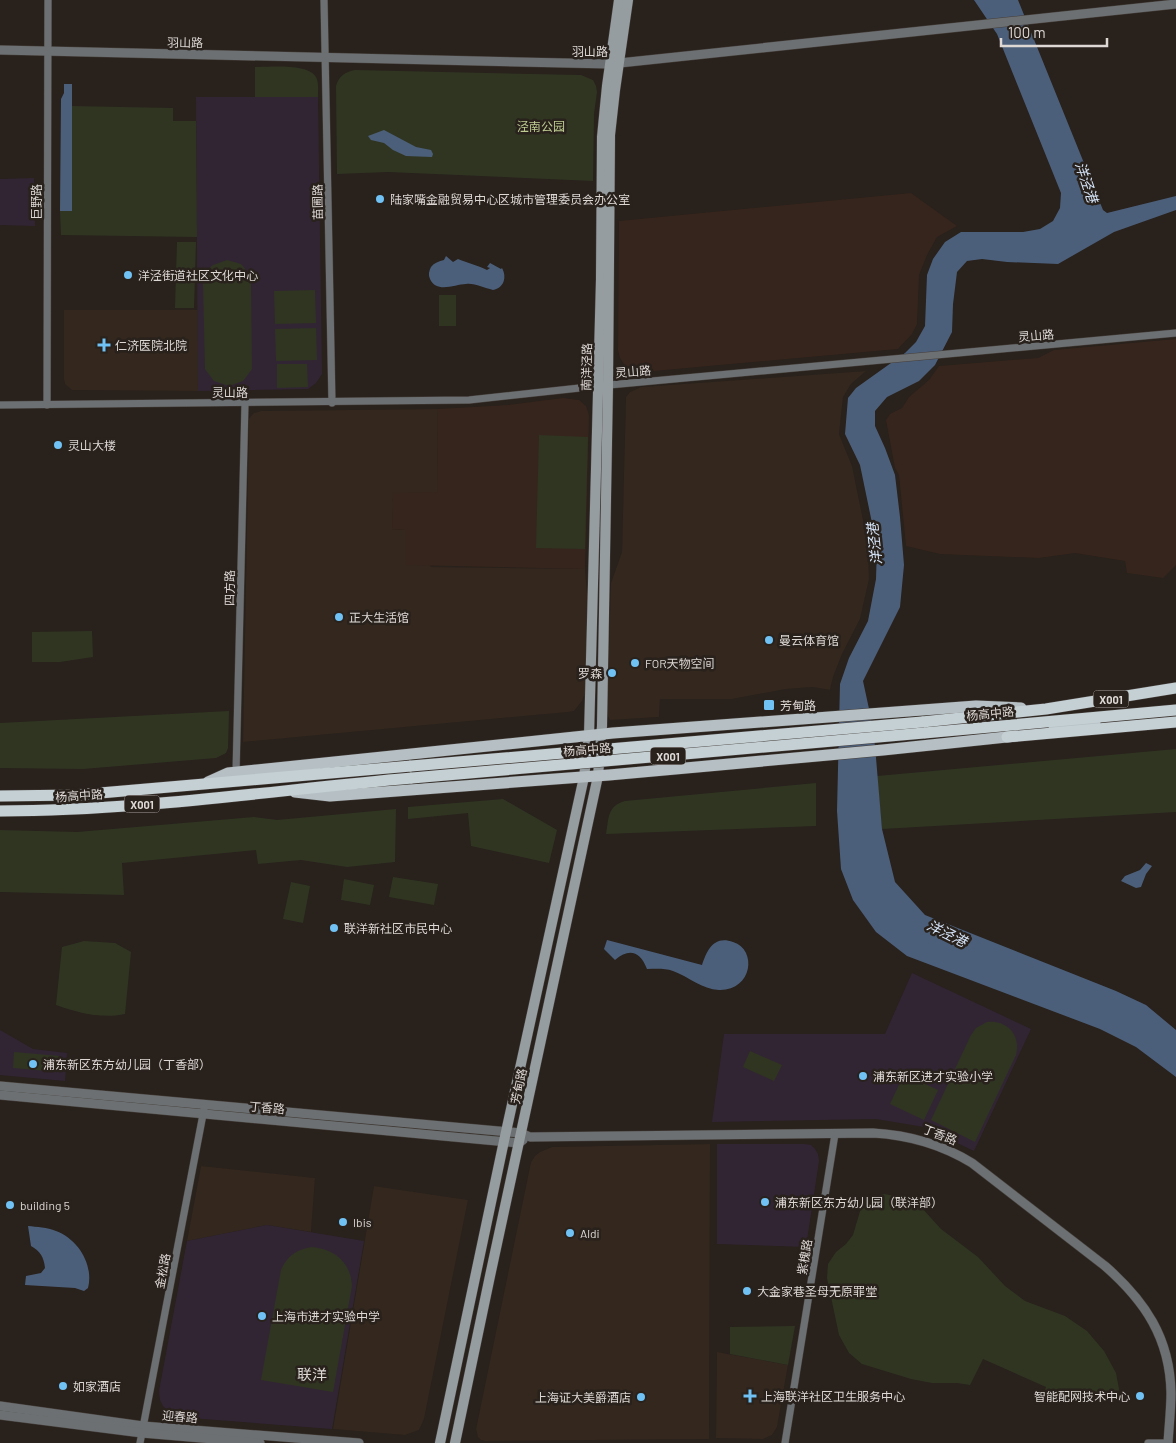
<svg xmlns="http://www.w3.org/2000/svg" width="1176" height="1443" font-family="Barlow,'Noto Sans SC',sans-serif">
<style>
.built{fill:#33271e}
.industrial{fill:#36251c}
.education{fill:#312533}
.green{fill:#303522}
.water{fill:#4c5f7a}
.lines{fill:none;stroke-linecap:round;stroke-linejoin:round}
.minor-casing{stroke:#453e3a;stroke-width:8}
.tertiary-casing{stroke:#453e3a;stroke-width:10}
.secondary-casing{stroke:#453e3a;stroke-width:11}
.primary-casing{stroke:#453e3a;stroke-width:12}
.trunk-casing{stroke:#453e3a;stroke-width:12}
.minor{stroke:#6c7072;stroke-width:7}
.tertiary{stroke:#6c7072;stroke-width:9}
.secondary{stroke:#969da0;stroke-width:10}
.primary{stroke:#b6c0c4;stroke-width:11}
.trunk{stroke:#c5d0d4;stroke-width:11}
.trunk-bridge-casing{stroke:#453e3a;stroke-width:12;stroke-linecap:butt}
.trunk-bridge{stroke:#c5d0d4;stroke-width:11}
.poi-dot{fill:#70c1f4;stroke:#28211c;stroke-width:2}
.labels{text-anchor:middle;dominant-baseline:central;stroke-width:5;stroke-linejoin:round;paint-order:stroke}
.shield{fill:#28211c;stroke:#a7a19e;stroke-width:1}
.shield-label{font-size:11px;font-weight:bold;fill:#ded8d5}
.street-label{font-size:12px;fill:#ded8d5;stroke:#28211c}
.park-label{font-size:12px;fill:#becc91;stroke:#28211c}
.poi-label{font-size:12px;fill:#ded8d5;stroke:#28211c;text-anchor:start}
.water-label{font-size:14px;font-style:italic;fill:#d5e4f8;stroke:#28211c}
.quarter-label{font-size:15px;fill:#ded8d5;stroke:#28211c}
</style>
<rect width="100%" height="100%" fill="#28211c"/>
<g class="built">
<path d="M 64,310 L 198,310 L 198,391 L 72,390 L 65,384 L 64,379 Z"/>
<path d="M 866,371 L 851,384 L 843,397 L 839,434 L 852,466 L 868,544 L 869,579 L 860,619 L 842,654 L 833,677 L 830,690 L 813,687 L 786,689 L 732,699 L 660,699 L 659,717 L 610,720 L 607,714 L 611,583 L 622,552 L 626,397 L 630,392 L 641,387 Z"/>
<path d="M 438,409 L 437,493 L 394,493 L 392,529 L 405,530 L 431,567 L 585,569 L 587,594 L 585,693 L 582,701 L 574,711 L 568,712 L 243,742 L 249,419 L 251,416 L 254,413 L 261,411 Z"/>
<path d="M 710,1144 L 709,1439 L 485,1441 L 481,1440 L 478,1437 L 476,1429 L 531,1162 L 535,1156 L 540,1152 L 552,1147 Z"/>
<path d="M 201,1166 L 315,1178 L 311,1232 L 267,1225 L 187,1241 Z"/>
<path d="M 374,1186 L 468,1200 L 424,1419 L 419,1430 L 405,1435 L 333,1429 Z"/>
<path d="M 717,1352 L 788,1365 L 777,1427 L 772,1435 L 763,1439 L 716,1438 Z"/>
</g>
<g class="industrial">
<path d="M 911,193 L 957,226 L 937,237 L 927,255 L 919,275 L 917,324 L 912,334 L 898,349 L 643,372 L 633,371 L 625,366 L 620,358 L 618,350 L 619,221 Z"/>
<path d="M 1176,339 L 1176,565 L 1163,578 L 1127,573 L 1125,561 L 1075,553 L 1039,558 L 940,554 L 906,546 L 899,475 L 895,468 L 886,420 L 890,414 L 902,408 L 909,397 L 929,380 L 939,366 L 1038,358 L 1054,350 Z"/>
<path d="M 563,398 L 579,400 L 586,406 L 589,415 L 585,569 L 405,565 L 405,530 L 392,529 L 393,493 L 437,492 L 438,409 L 508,405 Z"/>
</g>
<g class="education">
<path d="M 196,97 L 318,97 L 322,374 L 316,383 L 308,389 L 198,391 Z"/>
<path d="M 34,178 L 35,226 L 0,225 L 0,179 Z"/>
<path d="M 912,973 L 1031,1029 L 974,1151 L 924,1127 L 876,1119 L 712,1122 L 724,1034 L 885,1034 Z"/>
<path d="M 0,1030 L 33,1049 L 67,1053 L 65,1081 L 0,1075 Z"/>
<path d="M 717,1144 L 805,1144 L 811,1145 L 815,1149 L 818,1154 L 819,1161 L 806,1247 L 717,1244 Z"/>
<path d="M 267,1225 L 364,1241 L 332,1429 L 177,1417 L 169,1412 L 163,1406 L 160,1400 L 159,1391 L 187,1241 Z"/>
</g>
<g class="green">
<path d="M 255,67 C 270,67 308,63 316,77 C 319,83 318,91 318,97 L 255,97 Z"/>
<path d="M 355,70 L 581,75 L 593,80 L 596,86 L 597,92 L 594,114 L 593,181 L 388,172 L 337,174 L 336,86 C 339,76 345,72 355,70 Z"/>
<path d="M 72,106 L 173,108 L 173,121 L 196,121 L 197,237 L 61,235 L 60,211 L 72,211 Z"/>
<path d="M 177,242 L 196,242 L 194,308 L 175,308 Z"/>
<path d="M 227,260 L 241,264 L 246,270 L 251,284 L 252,369 L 243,381 L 229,386 L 214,381 L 205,369 L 203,284 L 207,270 L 213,265 Z"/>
<path d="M 315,290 L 316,323 L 275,324 L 274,291 Z"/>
<rect x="439" y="295" width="17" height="31"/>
<path d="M 316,328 L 317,360 L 276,361 L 275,329 Z"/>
<path d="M 277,364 L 307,364 L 308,387 L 277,388 Z"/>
<path d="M 539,435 L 588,437 L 585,549 L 536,548 Z"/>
<path d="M 92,631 L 93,657 L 60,662 L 32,662 L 32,632 Z"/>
<path d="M 229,711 L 228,748 L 226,753 L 216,758 L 83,769 L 0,768 L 0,723 Z"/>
<path d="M 1176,749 L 1176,812 L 882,829 L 877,776 Z"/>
<path d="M 816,783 L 816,826 L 606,834 C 609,818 607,806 625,801 Z"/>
<path d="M 503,799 L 557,830 L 549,863 L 471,846 L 468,813 L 408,819 L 408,807 Z"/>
<path d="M 396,809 L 395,862 L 347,867 L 301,860 L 258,864 L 256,850 L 122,863 L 124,895 L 0,892 L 0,830 L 77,832 L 254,817 L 277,820 Z"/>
<path d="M 393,877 L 438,884 L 434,905 L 389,897 Z"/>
<path d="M 344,879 L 374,885 L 370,905 L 341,900 Z"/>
<path d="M 291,882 L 310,886 L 303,923 L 283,919 Z"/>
<path d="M 84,941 L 115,943 L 131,952 L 125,1014 C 101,1019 79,1013 56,1005 L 62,947 Z"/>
<path d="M 987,1022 C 1007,1020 1021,1035 1016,1055 L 975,1142 L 931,1120 L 971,1035 L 976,1028 Z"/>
<path d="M 750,1051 L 782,1065 L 774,1081 L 743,1067 Z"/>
<path d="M 14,1052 L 60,1056 L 59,1072 L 13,1068 Z"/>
<path d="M 904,1074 L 938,1090 L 924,1120 L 890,1104 Z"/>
<path d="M 884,1194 L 906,1198 L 921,1207 L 941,1229 L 978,1257 L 1005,1286 L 1025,1301 L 1065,1316 L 1087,1331 L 1104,1351 L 1116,1373 L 1119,1389 L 1117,1398 L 1081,1399 L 1043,1396 L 1046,1387 L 983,1359 L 970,1385 L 957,1383 L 932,1383 L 911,1379 L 862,1364 L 849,1353 L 839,1335 L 827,1278 L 828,1264 L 836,1252 L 846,1244 L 853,1235 L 861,1208 L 871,1197 Z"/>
<path d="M 312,1247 C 335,1249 351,1263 352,1286 L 333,1392 L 261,1380 L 281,1270 C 287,1256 297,1249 312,1247 Z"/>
<path d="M 795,1326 L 788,1365 L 730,1354 L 730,1327 Z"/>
</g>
<g class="water">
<path d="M 974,0 L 1018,0 L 1103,210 L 1107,213 L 1176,196 L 1176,210 L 1114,232 L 1058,264 L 1007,262 L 982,259 L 967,261 L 957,272 L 953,304 L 952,332 L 935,365 L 919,381 L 887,397 L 875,411 L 875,426 L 885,448 L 895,475 L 900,517 L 904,565 L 900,607 L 863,681 L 871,718 L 875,746 L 882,829 L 895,882 L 925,915 L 1116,991 L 1146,1005 L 1176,1030 L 1176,1077 L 1136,1047 L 1100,1029 L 907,956 L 876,932 L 853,900 L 841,869 L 837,811 L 840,684 L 849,658 L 868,621 L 876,579 L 877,547 L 860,465 L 845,434 L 848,398 L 856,388 L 905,353 L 916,342 L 925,326 L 927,275 L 933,259 L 945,242 L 961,232 L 1023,232 L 1040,229 L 1053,221 L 1060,208 L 1061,193 L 997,34 Z"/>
<path d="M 64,84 L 72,84 L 72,211 L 60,211 L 61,99 L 64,93 Z"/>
<path d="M 384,130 L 416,147 L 431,150 L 433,154 L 432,157 L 406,156 L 393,150 L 384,143 L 371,140 L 368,136 Z"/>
<path d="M 446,256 L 453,262 L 458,259 C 468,263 477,265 487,270 L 490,268 L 487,267 L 490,263 L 501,269 L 502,268 C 507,277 504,288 493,290 C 484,288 475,283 466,284 C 455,284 437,294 430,279 C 428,275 429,271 431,267 C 434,263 439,261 444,260 Z"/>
<path d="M 1146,863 L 1152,866 L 1146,874 L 1141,887 L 1136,888 L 1121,881 L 1125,876 L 1140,870 Z"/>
<path d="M 607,940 L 702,965 C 707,950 714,935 733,942 C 758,950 752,991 719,990 C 702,989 689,977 673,971 C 664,968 656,969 647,969 C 640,951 629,948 615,960 L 604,949 Z"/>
<path d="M 28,1226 C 37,1227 47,1227 56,1231 C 78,1239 94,1265 88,1288 L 84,1291 L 75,1288 L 25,1285 L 26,1276 L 41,1273 L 45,1268 C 44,1257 40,1251 31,1246 Z"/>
</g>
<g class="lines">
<defs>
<g id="minor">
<path d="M 324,0 L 332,403"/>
<path d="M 0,405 L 469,400 L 598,386 L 1176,333"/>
<path d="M 47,405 L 48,0"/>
<path d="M 236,773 L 245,403"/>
<path d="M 140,1443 L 205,1104"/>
<path d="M 785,1443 L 835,1134"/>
<path d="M 1148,1443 L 1168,1443"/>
</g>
<g id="tertiary">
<path d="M 0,50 L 610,64 L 1176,4"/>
<path d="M 0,1086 L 498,1131 L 521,1133 L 530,1137 L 873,1133 C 910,1135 941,1144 972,1163 L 1105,1266 C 1145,1301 1170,1338 1171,1393 C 1171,1409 1169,1426 1168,1443"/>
<path d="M 0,1095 L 519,1143 L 523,1140"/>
<path d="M 0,1406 L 143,1426 L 359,1443"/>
<path d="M 0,1415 L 142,1433 L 260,1443"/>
</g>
<g id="secondary">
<path d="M 440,1443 L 504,1141 L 584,777 L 589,736 L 601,279 L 602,137 L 607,86 L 619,0"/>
<path d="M 455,1443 L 490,1276 L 598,776 L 602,726 L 608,385 L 610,135 L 615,90 L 628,0"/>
</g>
<g id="primary">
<path d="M 1054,729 L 1095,723"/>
<path d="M 208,782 L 228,773 L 613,733 L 976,706 L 1021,708"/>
<path d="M 295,792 L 330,796 L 609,775 L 883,750 L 1016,736"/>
</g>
<g id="trunk">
<path d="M 922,722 L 1046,709 L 1176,688"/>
<path d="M 924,733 L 1176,710"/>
<path d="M 1007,737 L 1176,722"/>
<path d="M 0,796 L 77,795 L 411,766"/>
<path d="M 0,811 C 138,811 275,790 412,778"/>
</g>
</defs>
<use href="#minor" class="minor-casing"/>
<use href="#tertiary" class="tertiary-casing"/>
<use href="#secondary" class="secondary-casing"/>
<use href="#primary" class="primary-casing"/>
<use href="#trunk" class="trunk-casing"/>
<use href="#minor" class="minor"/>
<use href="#tertiary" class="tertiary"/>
<use href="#secondary" class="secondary"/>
<use href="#primary" class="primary"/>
<use href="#trunk" class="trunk"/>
<defs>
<g id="trunk-bridge">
<path d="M 411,766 L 922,722"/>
<path d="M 412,778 L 924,733"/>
</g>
</defs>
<use href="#trunk-bridge" class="trunk-bridge-casing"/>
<use href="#trunk-bridge" class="trunk-bridge"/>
</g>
<g class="poi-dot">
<circle cx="380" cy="199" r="5"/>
<circle cx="128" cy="275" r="5"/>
<path d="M101.5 337.5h5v5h5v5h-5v5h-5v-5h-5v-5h5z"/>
<circle cx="58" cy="445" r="5"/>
<circle cx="339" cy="617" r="5"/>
<circle cx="769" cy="640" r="5"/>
<circle cx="635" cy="663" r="5"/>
<circle cx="612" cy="673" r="5"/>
<rect x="763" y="699" width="12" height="12" rx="2.5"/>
<circle cx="334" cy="928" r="5"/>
<circle cx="33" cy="1064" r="5"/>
<circle cx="863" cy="1076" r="5"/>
<circle cx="765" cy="1202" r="5"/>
<circle cx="10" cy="1205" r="5"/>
<circle cx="343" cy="1222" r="5"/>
<circle cx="570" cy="1233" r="5"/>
<circle cx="747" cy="1291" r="5"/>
<circle cx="262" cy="1316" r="5"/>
<circle cx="63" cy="1386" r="5"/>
<path d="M747.5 1388.5h5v5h5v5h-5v5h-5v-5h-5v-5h5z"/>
<circle cx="1140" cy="1396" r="5"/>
<circle cx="641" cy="1397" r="5"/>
</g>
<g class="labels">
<g class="shield">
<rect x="1093.5" y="690.5" width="35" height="17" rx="4"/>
<rect x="650.5" y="747.5" width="35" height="17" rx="4"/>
<rect x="124.5" y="795.5" width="35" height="17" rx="4"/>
</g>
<g class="shield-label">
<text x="1111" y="699">X001</text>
<text x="668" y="756">X001</text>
<text x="142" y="804">X001</text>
</g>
<g class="street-label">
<text transform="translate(185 42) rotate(1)">羽山路</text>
<text x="590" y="51">羽山路</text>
<text transform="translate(36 202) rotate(-90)">巨野路</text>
<text transform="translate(317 202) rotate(-91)">苗圃路</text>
<text transform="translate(1036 335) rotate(-5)">灵山路</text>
<text transform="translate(586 367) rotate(-89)">南洋泾路</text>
<text transform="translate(633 371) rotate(-5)">灵山路</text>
<text x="230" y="392">灵山路</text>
<text transform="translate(229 588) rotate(-89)">四方路</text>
<text transform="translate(990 713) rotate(-6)">杨高中路</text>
<text transform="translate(587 749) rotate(-5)">杨高中路</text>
<text transform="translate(79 795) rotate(-4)">杨高中路</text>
<text transform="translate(518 1086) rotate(-78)">芳甸路</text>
<text transform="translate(267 1107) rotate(5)">丁香路</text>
<text transform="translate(940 1134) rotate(21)">丁香路</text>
<text transform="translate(804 1257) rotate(-81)">紫槐路</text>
<text transform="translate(162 1271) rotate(-79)">金松路</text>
<text transform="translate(180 1416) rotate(5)">迎春路</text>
</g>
<g class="park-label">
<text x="541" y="126">泾南公园</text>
</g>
<g class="poi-label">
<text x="390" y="199">陆家嘴金融贸易中心区城市管理委员会办公室</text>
<text x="138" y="275">洋泾街道社区文化中心</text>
<text x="115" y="345">仁济医院北院</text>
<text x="68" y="445">灵山大楼</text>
<text x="349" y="617">正大生活馆</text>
<text x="779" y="640">曼云体育馆</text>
<text x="645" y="663">FOR天物空间</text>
<text x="602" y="673" text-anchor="end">罗森</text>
<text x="780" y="705">芳甸路</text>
<text x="344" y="928">联洋新社区市民中心</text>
<text x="43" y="1064">浦东新区东方幼儿园（丁香部）</text>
<text x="873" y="1076">浦东新区进才实验小学</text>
<text x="775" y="1202">浦东新区东方幼儿园（联洋部）</text>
<text x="20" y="1205">building 5</text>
<text x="353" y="1222">Ibis</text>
<text x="580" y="1233">Aldi</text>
<text x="757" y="1291">大金家巷圣母无原罪堂</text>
<text x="272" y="1316">上海市进才实验中学</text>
<text x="73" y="1386">如家酒店</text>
<text x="761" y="1396">上海联洋社区卫生服务中心</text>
<text x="1130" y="1396" text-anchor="end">智能配网技术中心</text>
<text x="631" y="1397" text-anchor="end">上海证大美爵酒店</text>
</g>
<g class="water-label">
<text transform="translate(1087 182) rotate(71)">洋泾港</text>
<text transform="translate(874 544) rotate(-96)">洋泾港</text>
<text transform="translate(947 933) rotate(26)">洋泾港</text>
</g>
<g class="quarter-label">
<text x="312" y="1374">联洋</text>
</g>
</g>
<path d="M1001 38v8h106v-8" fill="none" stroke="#ded8d5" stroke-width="2.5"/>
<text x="1008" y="38" font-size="15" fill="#ded8d5" stroke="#28211c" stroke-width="4" paint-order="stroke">100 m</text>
</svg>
